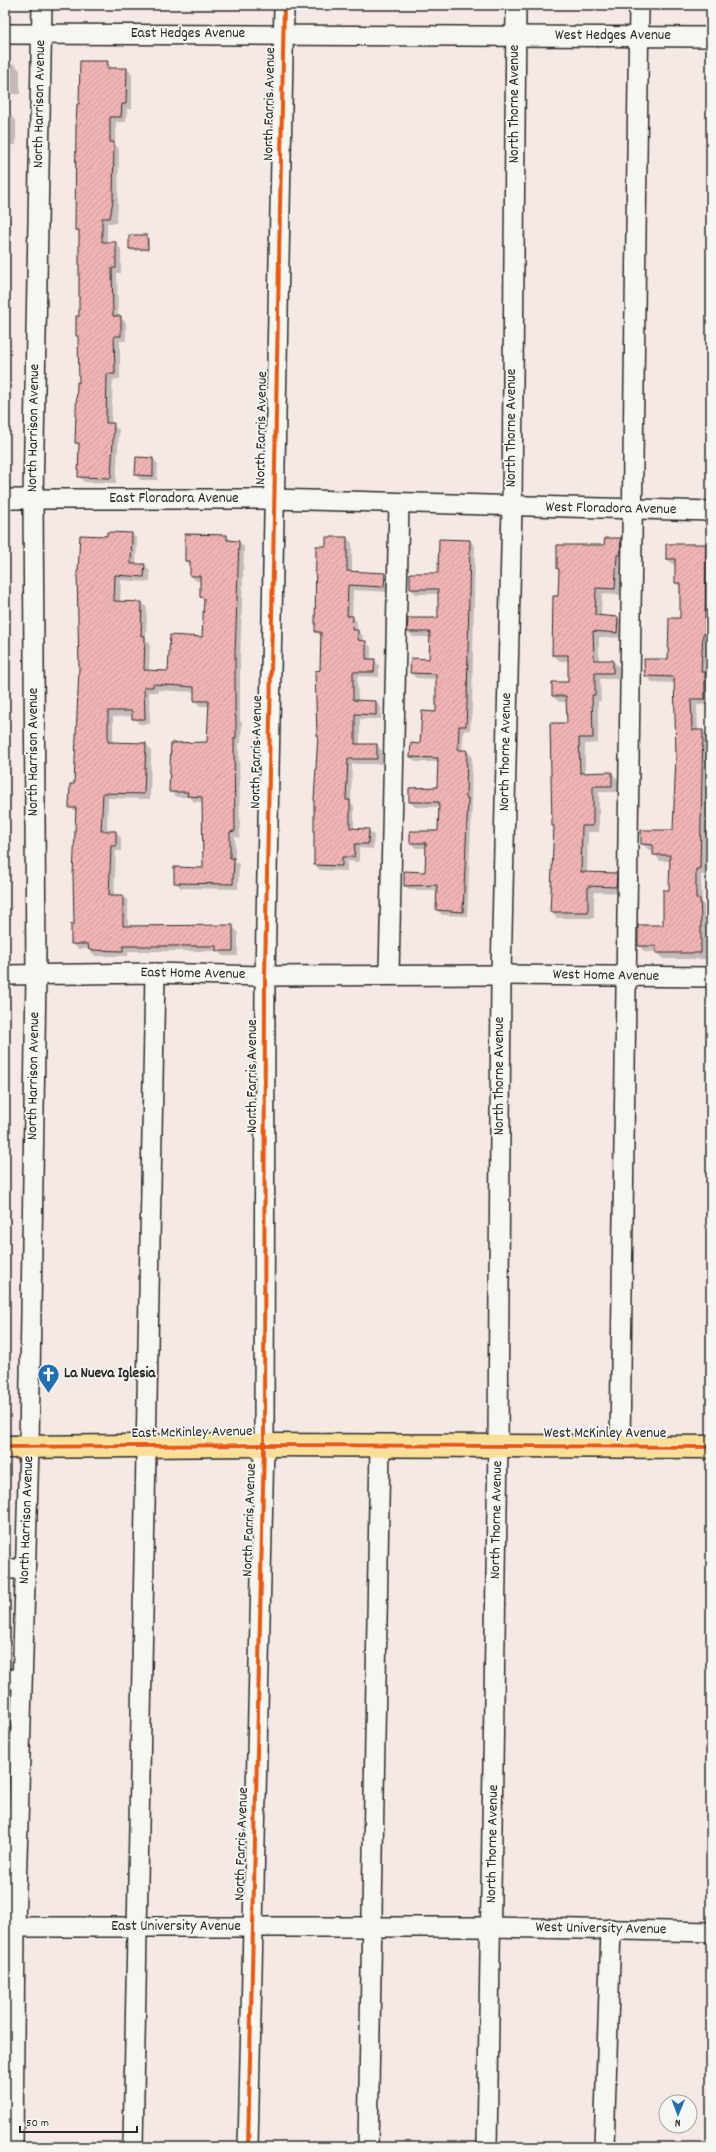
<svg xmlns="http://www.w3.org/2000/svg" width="716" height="2152" font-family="Dekko,sans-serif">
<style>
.shadow{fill:#0003}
.building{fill:url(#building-hatch);stroke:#2b2b2b}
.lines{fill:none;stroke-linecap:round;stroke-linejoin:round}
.minor-casing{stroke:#2b2b2b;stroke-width:22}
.major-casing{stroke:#2b2b2b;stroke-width:25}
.minor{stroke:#f6f6f2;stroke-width:19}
.major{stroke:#fadf96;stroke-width:22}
.cycleway-casing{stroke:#f6f6f2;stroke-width:6}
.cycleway{stroke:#e8590c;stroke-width:4}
.labels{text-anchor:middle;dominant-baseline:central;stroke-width:3.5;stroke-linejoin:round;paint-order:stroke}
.street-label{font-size:15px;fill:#2b2b2b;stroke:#f6f6f2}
.poi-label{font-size:15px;font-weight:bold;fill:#2b2b2b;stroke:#f6f6f2;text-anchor:start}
</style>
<defs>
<pattern id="building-hatch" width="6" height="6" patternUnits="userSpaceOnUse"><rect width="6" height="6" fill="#f0b4b3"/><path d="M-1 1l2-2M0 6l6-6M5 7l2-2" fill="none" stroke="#ce9b9a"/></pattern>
</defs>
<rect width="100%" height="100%" fill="#f5e9e5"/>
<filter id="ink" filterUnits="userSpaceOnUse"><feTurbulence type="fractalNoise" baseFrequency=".025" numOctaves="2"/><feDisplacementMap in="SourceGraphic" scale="8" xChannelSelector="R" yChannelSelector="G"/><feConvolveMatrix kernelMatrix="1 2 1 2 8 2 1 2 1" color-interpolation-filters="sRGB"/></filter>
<g filter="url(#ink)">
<g class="shadow">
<rect x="5" y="5" width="6" height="8"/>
<path d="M 107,62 L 113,69 L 127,69 L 132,75 L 132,109 L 127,109 L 126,122 L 116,122 L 115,144 L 119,149 L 118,206 L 116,223 L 107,223 L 107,243 L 115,243 L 121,249 L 121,273 L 117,273 L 118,317 L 126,322 L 126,341 L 120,341 L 120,379 L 113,380 L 111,424 L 119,430 L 116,483 L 84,482 L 79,476 L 80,447 L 76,443 L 80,384 L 79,338 L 77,336 L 80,317 L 80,234 L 76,229 L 80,105 Z"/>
<path d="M 5,64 L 14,64 L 20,70 L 20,94 L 5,94 Z"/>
<path d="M 5,116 L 11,116 L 16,121 L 16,145 L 11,145 L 11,181 L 5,181 Z"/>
<path d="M 5,215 L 10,219 L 10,238 L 8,238 L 6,305 Z"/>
<path d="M 147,236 L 149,238 L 149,250 L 132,251 L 130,248 Z"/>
<path d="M 5,326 L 8,427 L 6,484 L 5,484 Z"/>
<path d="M 153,459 L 158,464 L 157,480 L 141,480 L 136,475 Z"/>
<path d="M 132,534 L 137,539 L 136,565 L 144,565 L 150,571 L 150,582 L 121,580 L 120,602 L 142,603 L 147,608 L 146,640 L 150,643 L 149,671 L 169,672 L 203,638 L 205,601 L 201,597 L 201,581 L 196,581 L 191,576 L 191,565 L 186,561 L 227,536 L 232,541 L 239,542 L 244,547 L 240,660 L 240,721 L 242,722 L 241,743 L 239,743 L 240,837 L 235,837 L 235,861 L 239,864 L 238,889 L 181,888 L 175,882 L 204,869 L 203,802 L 194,802 L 190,797 L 176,797 L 170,791 L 208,743 L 210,706 L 200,706 L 195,700 L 195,692 L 158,690 L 158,692 L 149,692 L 150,724 L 139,724 L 133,716 L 113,717 L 113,743 L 146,744 L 151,750 L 150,799 L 108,798 L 107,832 L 116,832 L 121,838 L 121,851 L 116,851 L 114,896 L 123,896 L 128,901 L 128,927 L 232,926 L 238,932 L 238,956 L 223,956 L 218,951 L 128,951 L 128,956 L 95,956 L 89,949 L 78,949 L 72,944 L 75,925 L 77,813 L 70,807 L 75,785 L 80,668 L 78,632 L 80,598 L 77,595 L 81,536 L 108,537 Z"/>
<path d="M 347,538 L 352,543 L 352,572 L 384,574 L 389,579 L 389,592 L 353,590 L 352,616 L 357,622 L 357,630 L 363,636 L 363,641 L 366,642 L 371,647 L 371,660 L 374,660 L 379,665 L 379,677 L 357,676 L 358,701 L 376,702 L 381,707 L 381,719 L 360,719 L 360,745 L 377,745 L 382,751 L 382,764 L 352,764 L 351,803 L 354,806 L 354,830 L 368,830 L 374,835 L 373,849 L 359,848 L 359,862 L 347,861 L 347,871 L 320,870 L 315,865 L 322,637 L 316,632 L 327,547 Z"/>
<path d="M 620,539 L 626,546 L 622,561 L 621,595 L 602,594 L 601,616 L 618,618 L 624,624 L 623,638 L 599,637 L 599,661 L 613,661 L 619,667 L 619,679 L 600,679 L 601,701 L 598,701 L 598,743 L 585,744 L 585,774 L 611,773 L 618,779 L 618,792 L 599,792 L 599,832 L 588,832 L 587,873 L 616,874 L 622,880 L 622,893 L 594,892 L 594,918 L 557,918 L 551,912 L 555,828 L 553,826 L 568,724 L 568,702 L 559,702 L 553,696 L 569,683 L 569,661 L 560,661 L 553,655 L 559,597 L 560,571 L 558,569 Z"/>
<path d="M 470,541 L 475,546 L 472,708 L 470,731 L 464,730 L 462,751 L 467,751 L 472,756 L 471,802 L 472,804 L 467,916 L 442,915 L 437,910 L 438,890 L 410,890 L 405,885 L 426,873 L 426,848 L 416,848 L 411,843 L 439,832 L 440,807 L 415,807 L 410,802 L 438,788 L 438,762 L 416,762 L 411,757 L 421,745 L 437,713 L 437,679 L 416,678 L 411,673 L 430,660 L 430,637 L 413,637 L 408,632 L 439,619 L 439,594 L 416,594 L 411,589 L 439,574 Z"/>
<path d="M 706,545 L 711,550 L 710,640 L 709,640 L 707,675 L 711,679 L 711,705 L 697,705 L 698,731 L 703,731 L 709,737 L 706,875 L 701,875 L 702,903 L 705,907 L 707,924 L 707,959 L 663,959 L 657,952 L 645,952 L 639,946 L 639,926 L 664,926 L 670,891 L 671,861 L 660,861 L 654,854 L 654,850 L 649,850 L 642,844 L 674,831 L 676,700 L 675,683 L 652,682 L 646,676 L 669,660 L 681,619 L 681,588 L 676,583 L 676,565 L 674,565 L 667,559 Z"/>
<path d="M 5,550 L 8,553 L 9,600 L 5,600 L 5,606 Z"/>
</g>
<g class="building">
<path d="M 80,61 L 108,61 L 107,68 L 127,68 L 126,104 L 122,104 L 121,117 L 110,117 L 110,142 L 114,142 L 113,200 L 110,218 L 102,218 L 102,242 L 116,242 L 116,268 L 112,268 L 113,316 L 121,316 L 121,336 L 114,336 L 115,374 L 107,374 L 106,423 L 114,423 L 111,478 L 78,477 L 79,443 L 75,443 L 77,382 L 79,383 L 78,336 L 76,336 L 76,316 L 79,316 L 79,230 L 75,230 L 76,125 L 77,104 L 79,104 Z"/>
<path d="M 129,235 L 147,235 L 148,249 L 129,249 Z"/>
<path d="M 136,457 L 153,458 L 153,476 L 135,475 Z"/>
<path d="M 107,532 L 132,533 L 131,564 L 145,564 L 144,577 L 115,575 L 114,601 L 142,602 L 141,636 L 145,636 L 144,670 L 168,671 L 170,635 L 202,637 L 204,598 L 200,597 L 200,576 L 190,576 L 190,561 L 185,561 L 185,534 L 227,535 L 227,540 L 239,541 L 235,654 L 235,716 L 236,716 L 236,738 L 234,738 L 235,831 L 230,832 L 230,858 L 234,858 L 233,884 L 174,883 L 174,867 L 203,868 L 202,797 L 187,796 L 188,792 L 169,792 L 171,743 L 207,742 L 209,701 L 194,701 L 194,687 L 153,684 L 153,687 L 144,687 L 145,719 L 132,719 L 132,711 L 108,711 L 108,742 L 146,743 L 144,794 L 103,793 L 101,831 L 116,831 L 116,846 L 111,846 L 109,895 L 123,895 L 123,926 L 233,925 L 233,951 L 216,951 L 216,946 L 123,946 L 123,951 L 89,950 L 88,944 L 71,944 L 71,924 L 74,924 L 73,875 L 76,808 L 69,808 L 70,784 L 74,784 L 79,668 L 77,571 L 78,571 L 80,535 L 107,536 Z"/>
<path d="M 326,537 L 347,537 L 347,571 L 385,573 L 384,587 L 348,585 L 347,616 L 353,616 L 352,630 L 358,630 L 358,640 L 366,641 L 366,659 L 375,659 L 374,672 L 353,672 L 353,700 L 376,701 L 376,715 L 355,714 L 355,744 L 377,744 L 377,759 L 348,759 L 346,800 L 350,800 L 350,828 L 369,829 L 368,844 L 355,844 L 354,857 L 342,857 L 342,866 L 314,865 L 314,800 L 318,735 L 317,735 L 315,671 L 320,670 L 321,632 L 315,632 L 316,546 L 326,546 Z"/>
<path d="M 605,538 L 621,538 L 620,555 L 617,555 L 615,589 L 596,588 L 595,615 L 618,617 L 617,633 L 593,631 L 594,660 L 613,660 L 613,673 L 595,673 L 595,695 L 592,695 L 593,738 L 579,738 L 580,773 L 612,772 L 612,786 L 593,786 L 593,826 L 582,826 L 581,872 L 617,873 L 616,887 L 588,886 L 588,912 L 550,912 L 554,826 L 552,826 L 550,723 L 567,723 L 566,696 L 552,696 L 552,682 L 568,682 L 568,655 L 552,655 L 553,596 L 558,596 L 559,569 L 557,569 L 557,545 L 604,545 Z"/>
<path d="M 439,539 L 470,540 L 467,703 L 466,726 L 459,726 L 458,750 L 467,750 L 466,798 L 468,798 L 463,912 L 436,910 L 437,885 L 404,886 L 404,871 L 425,872 L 426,843 L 410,843 L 410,831 L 438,831 L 439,802 L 409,802 L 409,788 L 437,787 L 438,758 L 410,757 L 411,743 L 420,744 L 422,711 L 436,712 L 436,674 L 410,673 L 411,658 L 429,659 L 430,632 L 407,632 L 408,618 L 438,618 L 438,589 L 410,589 L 410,573 L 438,573 Z"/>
<path d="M 666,544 L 706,544 L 705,634 L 703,634 L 701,672 L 705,672 L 705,699 L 691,699 L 692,730 L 703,730 L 700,869 L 696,869 L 696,899 L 700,899 L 701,917 L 701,953 L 656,953 L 656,946 L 638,946 L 638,925 L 663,925 L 663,890 L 669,890 L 670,855 L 653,855 L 653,845 L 641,844 L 641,830 L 673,830 L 676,755 L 674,677 L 645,676 L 644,659 L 668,659 L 669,618 L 680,618 L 680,583 L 675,583 L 675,559 L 666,559 Z"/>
</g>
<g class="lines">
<defs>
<g id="minor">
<path d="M 5,34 L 711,37"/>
<path d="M 5,499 L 273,499 L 711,511"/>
<path d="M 5,975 L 155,973 L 265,976 L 501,975 L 711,977"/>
<path d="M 389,975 L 399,503"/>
<path d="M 620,1446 L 639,5"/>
<path d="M 5,1569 L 25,1569"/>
<path d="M 5,1679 L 21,1679"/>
<path d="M 5,1927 L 491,1927 L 711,1932"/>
<path d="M 13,2147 L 15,1927 L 29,1447 L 36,975 L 33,499 L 42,5"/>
<path d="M 133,2147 L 155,973"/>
<path d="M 248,2147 L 264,1445 L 265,976 L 284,5"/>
<path d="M 368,2147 L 380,1445"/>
<path d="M 487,2147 L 498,1445 L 501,975 L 512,506 L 516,5"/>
<path d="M 604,2147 L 611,1929"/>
</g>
<path id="major" d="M 5,1447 L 264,1445 L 711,1447"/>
</defs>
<use href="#minor" class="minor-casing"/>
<use href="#major" class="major-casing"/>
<use href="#minor" class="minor"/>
<use href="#major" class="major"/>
<defs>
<g id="cycleway">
<path d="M 5,1447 L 264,1445 L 711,1447"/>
<path d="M 248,2147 L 264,1445 L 265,976 L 284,5"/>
</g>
</defs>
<use href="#cycleway" class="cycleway-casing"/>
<use href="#cycleway" class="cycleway"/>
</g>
</g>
<defs>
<symbol id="church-pin" viewBox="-11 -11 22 30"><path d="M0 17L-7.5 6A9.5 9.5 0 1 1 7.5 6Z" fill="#1f6fb2" stroke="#f6f6f2"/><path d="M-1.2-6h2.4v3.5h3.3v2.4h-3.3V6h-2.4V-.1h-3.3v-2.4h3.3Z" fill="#fff"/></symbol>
</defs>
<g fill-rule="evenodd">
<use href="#church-pin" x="36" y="1362" width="25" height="34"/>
</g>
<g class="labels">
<g class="street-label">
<text x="188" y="34">East Hedges Avenue</text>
<text x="613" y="36">West Hedges Avenue</text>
<text transform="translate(40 104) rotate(-89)">North Harrison Avenue</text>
<text transform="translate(270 104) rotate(-89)">North Farris Avenue</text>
<text transform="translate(515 104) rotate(-90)">North Thorne Avenue</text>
<text transform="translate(34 428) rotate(-89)">North Harrison Avenue</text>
<text transform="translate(262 428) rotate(-89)">North Farris Avenue</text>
<text transform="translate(512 428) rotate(-90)">North Thorne Avenue</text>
<text x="174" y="499">East Floradora Avenue</text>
<text transform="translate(611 509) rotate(1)">West Floradora Avenue</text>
<text transform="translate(34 752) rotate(-90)">North Harrison Avenue</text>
<text transform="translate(257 752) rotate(-89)">North Farris Avenue</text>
<text transform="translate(506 752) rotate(-89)">North Thorne Avenue</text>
<text transform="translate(193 974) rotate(1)">East Home Avenue</text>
<text transform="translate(606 976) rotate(1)">West Home Avenue</text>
<text transform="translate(34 1076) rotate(-89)">North Harrison Avenue</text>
<text transform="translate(253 1076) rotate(-90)">North Farris Avenue</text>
<text transform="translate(500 1076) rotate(-90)">North Thorne Avenue</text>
<text transform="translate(192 1433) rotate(-1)">East McKinley Avenue</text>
<text x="605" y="1434">West McKinley Avenue</text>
<text transform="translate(27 1520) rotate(-88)">North Harrison Avenue</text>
<text transform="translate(250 1520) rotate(-88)">North Farris Avenue</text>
<text transform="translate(497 1520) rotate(-89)">North Thorne Avenue</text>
<text transform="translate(242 1844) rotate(-88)">North Farris Avenue</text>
<text transform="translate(493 1844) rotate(-89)">North Thorne Avenue</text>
<text x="176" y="1927">East University Avenue</text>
<text transform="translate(601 1929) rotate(1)">West University Avenue</text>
</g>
<g class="poi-label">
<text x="64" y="1374">La Nueva Iglesia</text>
</g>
</g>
<rect width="716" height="2152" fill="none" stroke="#f6f6f2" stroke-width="20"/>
<rect x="10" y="10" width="696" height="2132" fill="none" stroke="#2b2b2b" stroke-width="1.5" filter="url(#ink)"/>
<g transform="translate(678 2114) rotate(181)"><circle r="19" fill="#f6f6f2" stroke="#a5a5a2"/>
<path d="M0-3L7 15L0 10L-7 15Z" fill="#1f6fb2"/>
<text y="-6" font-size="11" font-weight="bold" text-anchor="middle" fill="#2b2b2b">N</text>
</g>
<path d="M20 2126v6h117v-6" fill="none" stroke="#2b2b2b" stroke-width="2"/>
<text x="26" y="2126" font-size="12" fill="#2b2b2b" stroke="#f6f6f2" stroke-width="3" paint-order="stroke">50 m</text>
</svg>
